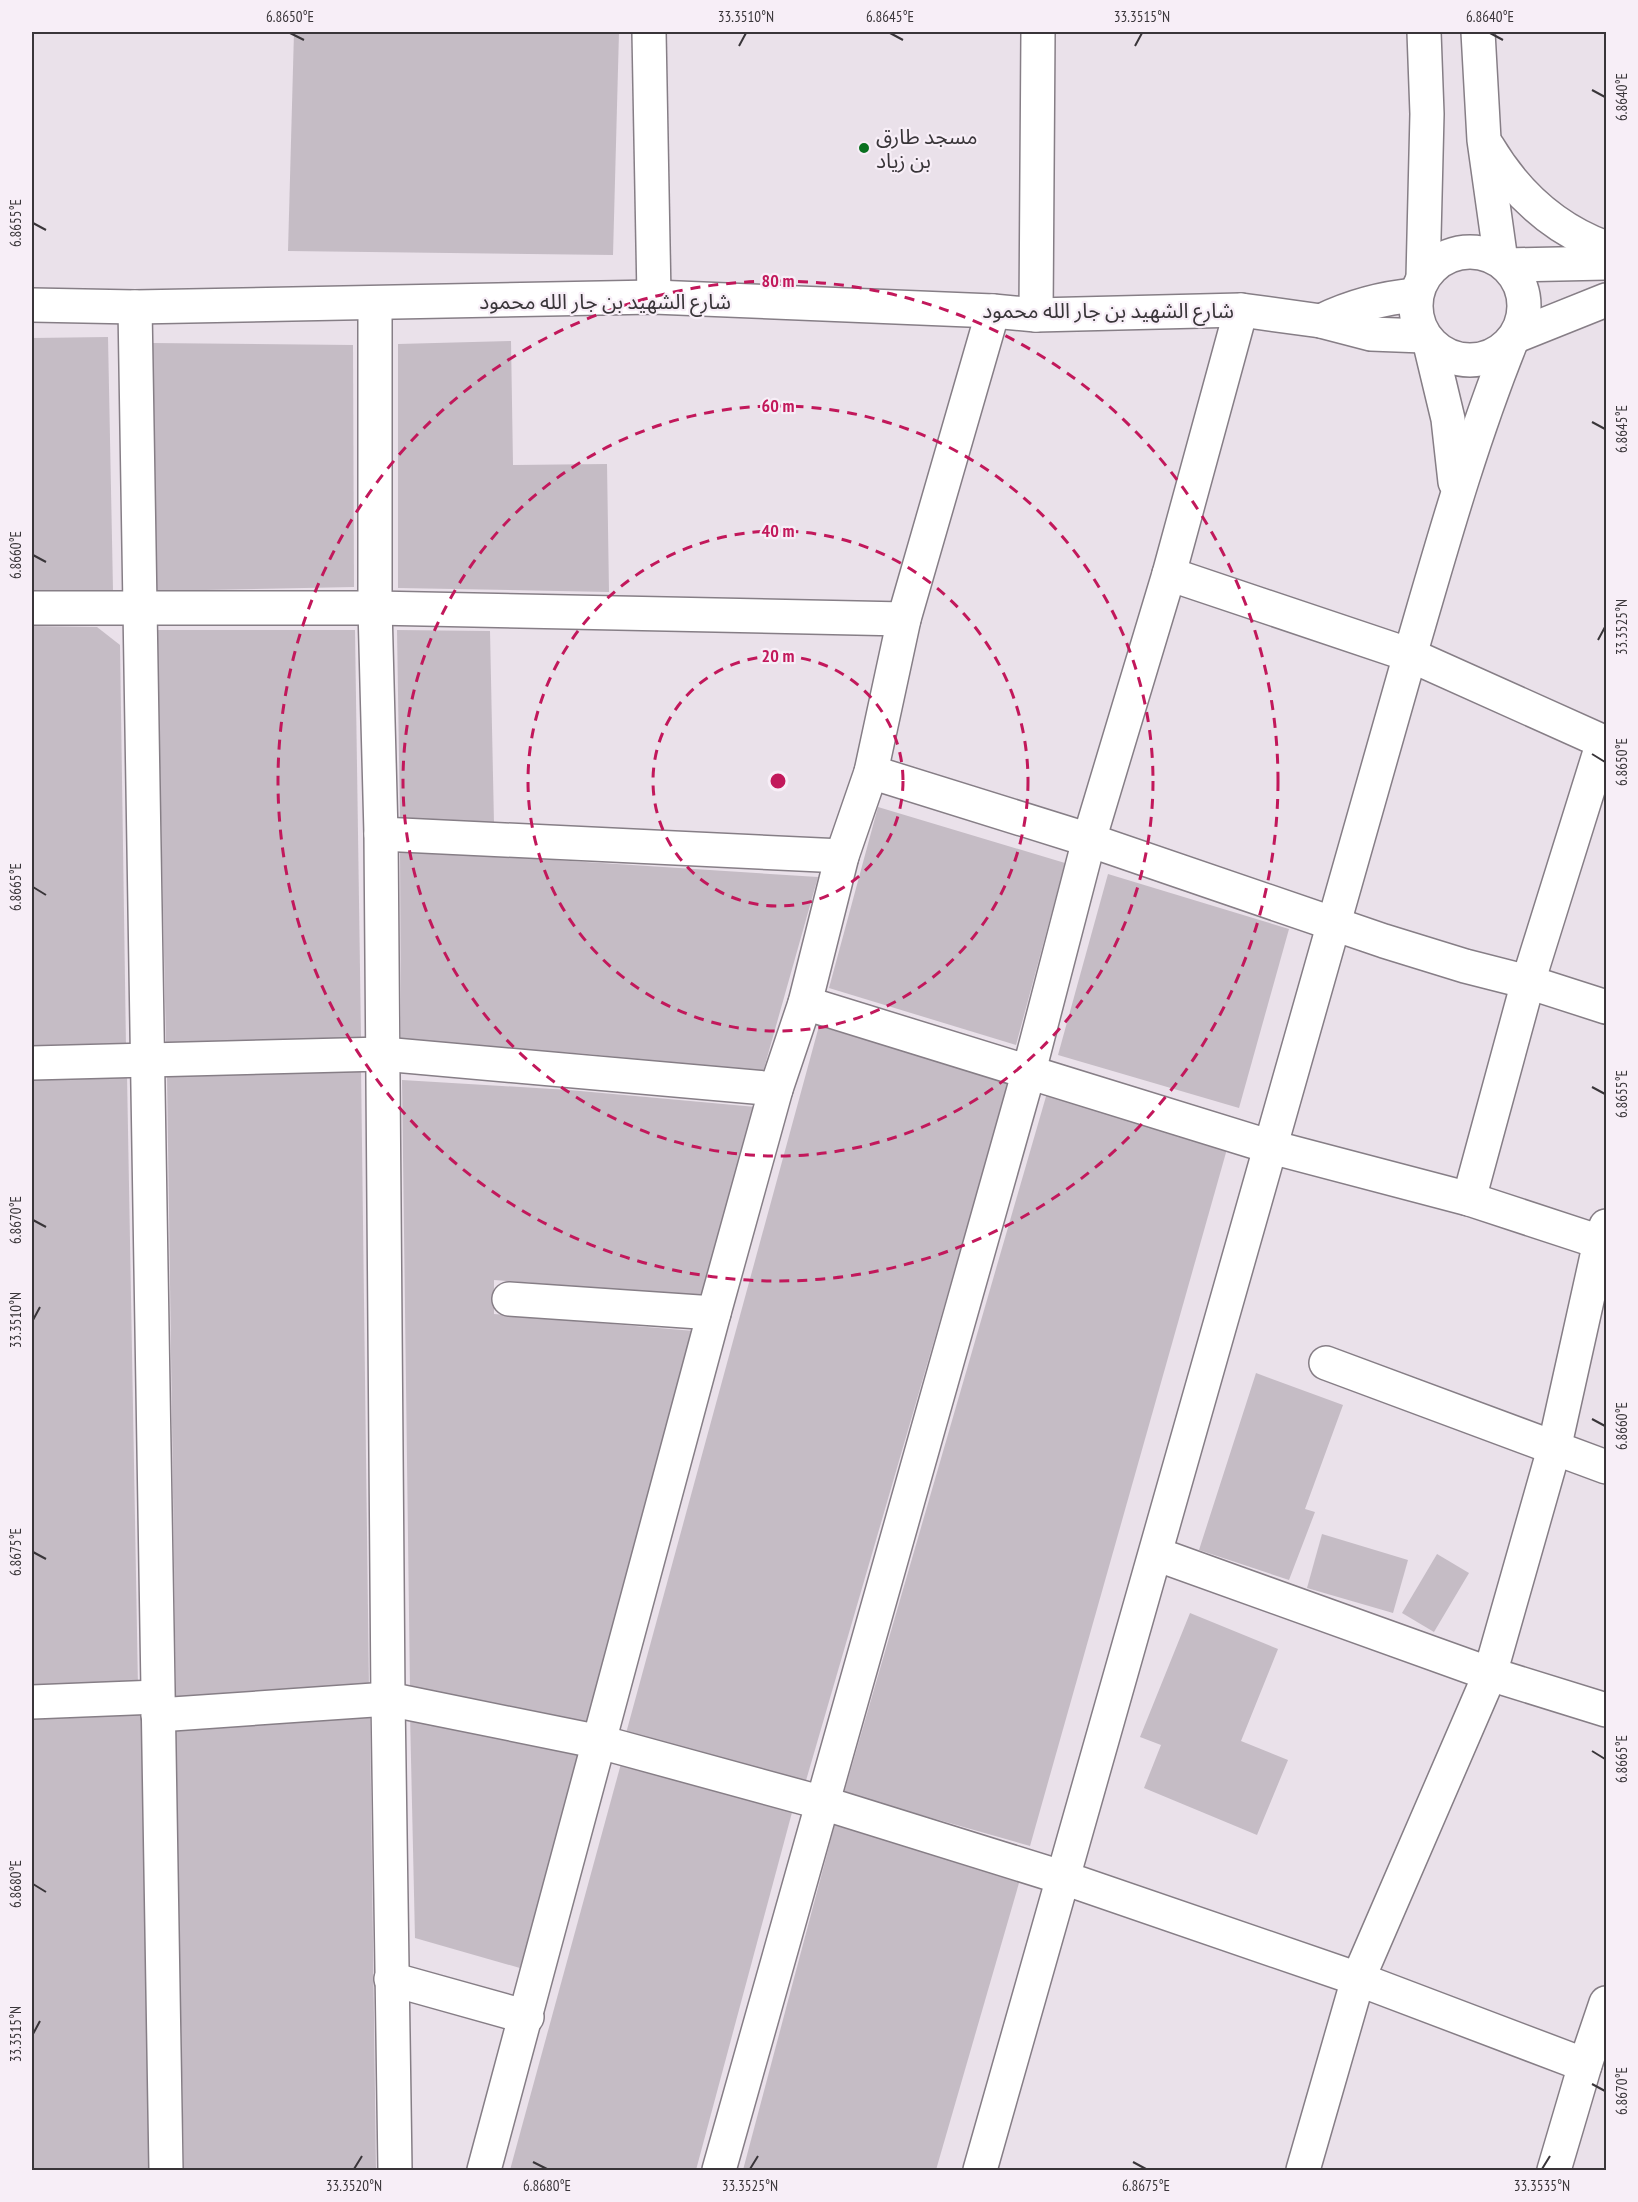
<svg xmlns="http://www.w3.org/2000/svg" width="1638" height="2202" font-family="'PT Sans Narrow','Noto Sans Arabic',sans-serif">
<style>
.building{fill:#c5bcc5}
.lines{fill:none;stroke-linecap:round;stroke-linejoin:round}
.minor-casing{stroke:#867e86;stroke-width:36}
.minor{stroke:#fff;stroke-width:33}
.ticks{fill:none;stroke:#393539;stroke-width:2}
.ring{fill:none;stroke:#c2185b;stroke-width:3;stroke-dasharray:10 8}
.poi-dot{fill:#09701f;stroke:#f7eef7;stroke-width:2}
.labels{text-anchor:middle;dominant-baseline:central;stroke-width:4.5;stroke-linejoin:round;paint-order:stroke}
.poi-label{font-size:21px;fill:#393539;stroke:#f7eef7;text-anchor:start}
.street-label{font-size:21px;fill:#393539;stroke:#f7eef7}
.centre{fill:#c2185b;stroke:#f7eef7;stroke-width:3}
.ring-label{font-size:18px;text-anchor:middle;font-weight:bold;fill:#c2185b;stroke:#f7eef7;stroke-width:4.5;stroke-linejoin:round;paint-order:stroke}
.neatline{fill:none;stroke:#393539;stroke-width:2}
.ticks-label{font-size:15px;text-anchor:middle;fill:#393539}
</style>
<rect width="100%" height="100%" fill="#eae1ea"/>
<g class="building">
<path d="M 294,32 L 619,32 L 613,255 L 288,251 Z"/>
<path d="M 108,337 L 113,590 L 32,591 L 32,338 Z"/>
<path d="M 511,341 L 513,465 L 607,464 L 609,592 L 398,588 L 398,344 Z"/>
<path d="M 152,343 L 353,345 L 354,587 L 156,591 Z"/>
<path d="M 32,626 L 97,627 L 120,645 L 126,1047 L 32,1047 Z"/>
<path d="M 157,630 L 355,630 L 361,1037 L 166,1044 Z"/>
<path d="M 397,630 L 490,631 L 494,824 L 400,820 Z"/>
<path d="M 878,807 L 1065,863 L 1016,1045 L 829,988 Z"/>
<path d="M 400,850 L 818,877 L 763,1072 L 588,1054 L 401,1042 Z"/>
<path d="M 1108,874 L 1289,929 L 1239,1108 L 1058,1055 Z"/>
<path d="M 819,1026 L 1009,1083 L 805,1784 L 625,1737 Z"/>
<path d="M 361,1067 L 369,1689 L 176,1700 L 167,1075 Z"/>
<path d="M 32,1074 L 127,1074 L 138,1687 L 32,1692 Z"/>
<path d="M 402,1080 L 569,1090 L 756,1107 L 702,1296 L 494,1280 L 494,1314 L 694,1331 L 586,1729 L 410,1690 Z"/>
<path d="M 1047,1093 L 1227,1149 L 1030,1846 L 844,1793 Z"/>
<path d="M 1256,1373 L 1343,1405 L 1305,1509 L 1315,1512 L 1289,1580 L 1199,1550 Z"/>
<path d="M 1322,1534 L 1408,1560 L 1393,1613 L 1307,1588 Z"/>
<path d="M 1437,1554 L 1469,1573 L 1434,1632 L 1402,1613 Z"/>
<path d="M 1190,1613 L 1278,1649 L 1241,1741 L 1288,1760 L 1257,1835 L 1144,1788 L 1161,1745 L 1140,1737 Z"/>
<path d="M 142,1710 L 149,2170 L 32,2170 L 32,1711 Z"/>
<path d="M 410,1714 L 580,1751 L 520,1968 L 415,1938 Z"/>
<path d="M 370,1715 L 376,2170 L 184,2170 L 175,1728 Z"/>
<path d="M 622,1760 L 794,1805 L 696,2170 L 510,2170 Z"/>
<path d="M 835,1824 L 1021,1876 L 936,2170 L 743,2170 Z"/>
</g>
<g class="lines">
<defs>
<g id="minor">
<path d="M 649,32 L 654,297"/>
<path d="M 1478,32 L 1484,140 L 1501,261"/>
<path d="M 1488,147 C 1516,194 1554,229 1606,248"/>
<circle cx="1470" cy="306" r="54"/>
<path d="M 1506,265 L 1606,263"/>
<path d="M 1423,278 L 1427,114 L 1424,32"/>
<path d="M 375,303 L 375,608 L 381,834 L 388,1699 L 395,2170"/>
<path d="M 32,305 L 135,307 L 654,297 L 993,311 L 1036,315 L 1241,310 L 1321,321 L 1371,334 L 1423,336"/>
<path d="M 135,307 L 166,2170"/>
<path d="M 1036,315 L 1038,32"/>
<path d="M 1321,321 C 1352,306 1382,298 1416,295"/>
<path d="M 1516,336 L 1606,300"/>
<path d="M 1430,344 L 1448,419 L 1455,482"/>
<path d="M 1169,574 L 1410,655 L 1606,743"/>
<path d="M 32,608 L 375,608 L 904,619"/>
<path d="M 871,772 L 1089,840 L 1384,941 L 1465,966 L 1528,982 L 1606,1007"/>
<path d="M 381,834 L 842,856"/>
<path d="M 805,1003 L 1271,1147 L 1469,1199 L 1600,1242"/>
<path d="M 32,1063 L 383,1054 L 776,1089"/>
<path d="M 1469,1199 L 1528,982 L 1603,742"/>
<path d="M 509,1299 L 714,1313"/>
<path d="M 1326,1363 L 1606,1467"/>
<path d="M 1156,1554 L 1490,1674 L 1606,1710"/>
<path d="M 32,1702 L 157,1697"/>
<path d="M 158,1715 L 388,1699 L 600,1742 L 823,1803 L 1064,1878 L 1358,1979 L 1585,2065"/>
<path d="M 391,1979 L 527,2017"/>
<path d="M 484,2170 L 714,1313 L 776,1089 L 805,1003 L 842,856 L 871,772 L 904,619 L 993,311"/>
<path d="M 719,2170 L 1029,1071 L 1089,840 L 1169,574 L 1241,310"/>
<path d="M 980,2170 L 1410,655 C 1441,549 1470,444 1511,342"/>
<path d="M 1303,2170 L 1358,1979 L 1490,1674 L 1554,1449 L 1600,1242 L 1606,1226"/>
<path d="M 1554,2170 L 1585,2065 L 1606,2003"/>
</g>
</defs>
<use href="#minor" class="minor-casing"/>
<use href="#minor" class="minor"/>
</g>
<path class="ticks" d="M 290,33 L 304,40M 890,33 L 903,40M 1490,33 L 1503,40M 739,46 L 746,33M 1135,46 L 1142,33M 1592,90 L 1605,97M 33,223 L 46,230M 1592,422 L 1605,429M 33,555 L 46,562M 1598,640 L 1605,627M 1592,754 L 1605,762M 33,887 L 46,895M 1592,1087 L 1605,1094M 33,1220 L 46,1227M 33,1320 L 40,1307M 1592,1419 L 1605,1426M 33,1552 L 46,1559M 1592,1751 L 1605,1759M 33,1884 L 46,1892M 33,2034 L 40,2021M 1592,2084 L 1605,2091M 533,2162 L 547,2169M 1133,2162 L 1146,2169M 354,2169 L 362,2156M 750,2169 L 758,2156M 1542,2169 L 1550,2156"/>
<g class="ring">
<circle cx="778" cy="781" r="125"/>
<circle cx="778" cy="781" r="250"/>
<circle cx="778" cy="781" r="375"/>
<circle cx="778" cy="781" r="500"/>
</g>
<circle class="poi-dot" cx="864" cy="148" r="6"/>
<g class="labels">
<g class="poi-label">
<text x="876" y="136">مسجد طارق<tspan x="876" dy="24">بن زياد</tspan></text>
</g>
<g class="street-label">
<text x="605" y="301">شارع الشهيد بن جار الله محمود</text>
<text x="1108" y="310">شارع الشهيد بن جار الله محمود</text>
</g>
</g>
<circle cx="778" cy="781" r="9" class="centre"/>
<g class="ring-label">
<text x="778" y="287">80 m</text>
<text x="778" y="412">60 m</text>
<text x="778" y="537">40 m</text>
<text x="778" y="662">20 m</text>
</g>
<rect width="1638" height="2202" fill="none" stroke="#f7eef7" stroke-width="66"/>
<rect x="33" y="33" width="1572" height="2136" class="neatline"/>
<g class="ticks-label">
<text x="290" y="22">6.8650°E</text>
<text x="746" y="22">33.3510°N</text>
<text x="890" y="22">6.8645°E</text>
<text x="1142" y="22">33.3515°N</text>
<text x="1490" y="22">6.8640°E</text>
<text transform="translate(1622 97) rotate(-90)" y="5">6.8640°E</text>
<text transform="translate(16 223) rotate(-90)" y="5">6.8655°E</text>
<text transform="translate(1622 429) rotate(-90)" y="5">6.8645°E</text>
<text transform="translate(16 555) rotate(-90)" y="5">6.8660°E</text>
<text transform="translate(1622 627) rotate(-90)" y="5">33.3525°N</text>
<text transform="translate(1622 762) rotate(-90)" y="5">6.8650°E</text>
<text transform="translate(16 887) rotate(-90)" y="5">6.8665°E</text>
<text transform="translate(1622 1094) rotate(-90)" y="5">6.8655°E</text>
<text transform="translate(16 1220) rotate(-90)" y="5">6.8670°E</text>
<text transform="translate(16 1320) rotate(-90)" y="5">33.3510°N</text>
<text transform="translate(1622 1426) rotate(-90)" y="5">6.8660°E</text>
<text transform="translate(16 1552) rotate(-90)" y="5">6.8675°E</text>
<text transform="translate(1622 1759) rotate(-90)" y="5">6.8665°E</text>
<text transform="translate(16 1884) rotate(-90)" y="5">6.8680°E</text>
<text transform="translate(16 2034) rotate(-90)" y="5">33.3515°N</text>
<text transform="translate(1622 2091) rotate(-90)" y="5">6.8670°E</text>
<text x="354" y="2191">33.3520°N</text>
<text x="547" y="2191">6.8680°E</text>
<text x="750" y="2191">33.3525°N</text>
<text x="1146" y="2191">6.8675°E</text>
<text x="1542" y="2191">33.3535°N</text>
</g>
</svg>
